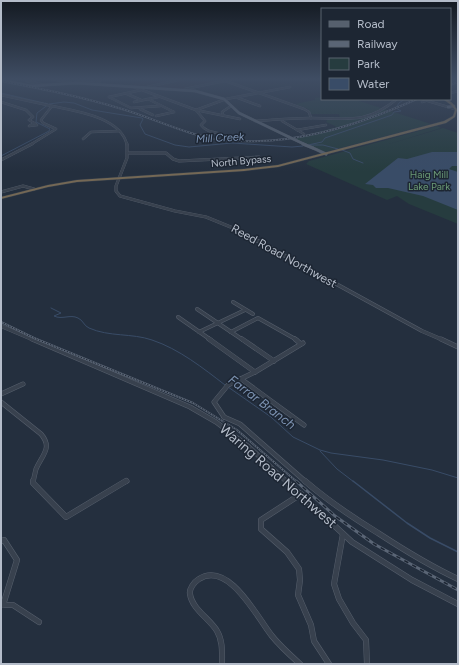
<svg xmlns="http://www.w3.org/2000/svg" width="459" height="665" font-family="Figtree,sans-serif">
<style>
.medical{fill:#32303f}
.green{fill:#263c3f}
.water{fill:#394c67}
.lines{fill:none;stroke-linecap:round;stroke-linejoin:round}
.stream-far1{stroke:#394c67;stroke-width:1}
.stream{stroke:#394c67;stroke-width:1.5}
.minor-far4-casing{stroke:#565f6c;stroke-width:2.5}
.minor-far3-casing{stroke:#565f6c;stroke-width:3}
.minor-far2-casing{stroke:#565f6c;stroke-width:4}
.minor-far1-casing{stroke:#565f6c;stroke-width:5}
.minor-casing{stroke:#565f6c;stroke-width:6}
.major-far1-casing{stroke:#414a57;stroke-width:3}
.major-casing{stroke:#414a57;stroke-width:3.5}
.highway-casing{stroke:#434c59;stroke-width:0.5}
.minor-far4{stroke:#38414e;stroke-width:2}
.minor-far3{stroke:#38414e;stroke-width:2.5}
.minor-far2{stroke:#38414e;stroke-width:3}
.minor-far1{stroke:#38414e;stroke-width:4}
.minor{stroke:#38414e;stroke-width:5}
.major-far1{stroke:#56606e;stroke-width:2.5}
.major{stroke:#56606e;stroke-width:3}
.highway{fill:#746855;fill-rule:evenodd}
.rail-far1-casing{stroke:#5a6575;stroke-width:2}
.rail-casing{stroke:#5a6575;stroke-width:3}
.rail-far1{stroke:#1d2633;stroke-width:1;stroke-dasharray:1.5;stroke-linecap:butt}
.rail{stroke:#1d2633;stroke-width:1.5;stroke-dasharray:4.5;stroke-linecap:butt}
.major-bridge-far1-casing{stroke:#414a57;stroke-width:3;stroke-linecap:butt}
.major-bridge-casing{stroke:#414a57;stroke-width:3.5;stroke-linecap:butt}
.major-bridge-far1{stroke:#56606e;stroke-width:2.5}
.major-bridge{stroke:#56606e;stroke-width:3}
.labels{text-anchor:middle;dominant-baseline:central;stroke-width:3;stroke-linejoin:round;paint-order:stroke}
.far-street-label{font-size:10px;fill:#b4bcc9;stroke:#1d2633}
.far-park-label{font-size:10px;fill:#6b9a76;stroke:#1d2633}
.far-water-label{font-size:11px;font-style:italic;fill:#7c92b1;stroke:#1d2633}
.street-label{font-size:12px;fill:#b4bcc9;stroke:#1d2633}
.water-label{font-size:13px;font-style:italic;fill:#7c92b1;stroke:#1d2633}
.near-street-label{font-size:14px;fill:#b4bcc9;stroke:#1d2633}
</style>
<rect width="100%" height="100%" fill="#242f3e"/>
<path class="medical" d="M 141,78 L 241,78 L 186,89 L 123,87 L 145,81 Z"/>
<g class="green">
<path d="M 322,97 L 322,99 L 353,99 L 431,124 L 325,152 L 294,138 L 337,127 L 326,122 L 329,117 L 340,117 L 339,114 L 311,114 L 308,109 L 295,104 L 315,100 L 315,98 Z"/>
<path d="M 437,126 L 441,128 L 386,145 L 443,128 L 458,133 L 458,224 L 409,204 L 397,196 L 387,200 L 306,164 L 309,161 Z"/>
</g>
<path class="water" d="M 432,152 L 458,152 L 458,166 L 452,166 L 449,169 L 458,172 L 458,210 L 423,196 L 388,188 L 376,188 L 373,185 L 365,184 L 398,158 L 407,159 Z"/>
<g class="lines">
<g class="stream-far1">
<path d="M 1,93 L 44,103"/>
<path d="M 45,103 L 48,104"/>
<path d="M 396,108 L 399,103 L 405,99"/>
<path d="M 308,145 L 322,142 L 325,138 L 392,115 L 394,112 L 401,111 L 396,108"/>
<path d="M 310,145 L 323,145 L 338,149"/>
<path d="M 342,150 L 350,153 L 353,159 L 363,163"/>
<path d="M 1,156 L 49,131 L 50,129 L 36,122 L 37,113 L 49,104 L 64,102 L 74,103 L 92,110 L 142,118 L 143,119 L 140,125 L 145,134 L 175,145 L 189,147 L 232,143 L 292,147 L 303,146"/>
<path d="M 51,308 L 61,313 L 54,316 C 62,320 70,314 78,318 C 83,320 84,326 89,328 C 109,337 132,333 152,340 C 179,349 203,368 225,385"/>
<path d="M 228,387 L 271,417 L 293,437 L 320,450 L 331,453 L 383,460 L 432,470 L 458,478"/>
<path d="M 320,451 L 337,469 L 354,482"/>
</g>
<path class="stream" d="M 353,481 L 407,523 L 430,538 L 458,552"/>
<defs>
<g id="minor-far4">
<path d="M 4,78 L 7,78"/>
<path d="M 46,78 L 72,83"/>
<path d="M 100,78 L 103,79"/>
<path d="M 217,78 L 304,109 L 309,112 L 311,118"/>
<path d="M 59,79 L 69,78"/>
<path d="M 80,80 L 90,78"/>
<path d="M 26,81 L 44,85"/>
<path d="M 76,81 L 95,83"/>
<path d="M 31,82 L 41,78"/>
<path d="M 94,84 L 100,81"/>
<path d="M 134,87 L 196,110 L 240,119"/>
<path d="M 143,88 L 187,78"/>
<path d="M 185,89 L 234,79 L 286,78"/>
<path d="M 450,93 L 458,91"/>
<path d="M 127,94 L 141,100"/>
<path d="M 1,95 L 52,106 L 41,120 L 43,123 L 56,129 L 30,145"/>
<path d="M 109,97 L 131,108 L 160,106"/>
<path d="M 109,97 L 141,90"/>
<path d="M 238,98 L 260,106"/>
<path d="M 148,99 L 174,112"/>
<path d="M 428,101 L 458,110"/>
<path d="M 1,102 L 26,110 L 33,117 L 29,120 L 34,123"/>
<path d="M 134,102 L 158,97"/>
<path d="M 422,102 L 432,99"/>
<path d="M 52,106 C 76,111 121,117 127,145"/>
<path d="M 140,109 L 153,115"/>
<path d="M 223,115 L 222,112 L 231,106"/>
<path d="M 156,116 L 174,112"/>
<path d="M 255,121 C 273,120 292,118 310,118 C 348,118 365,125 397,99"/>
<path d="M 282,121 L 304,134"/>
<path d="M 34,123 L 37,125 L 29,126 Z"/>
<path d="M 297,130 L 326,125"/>
<path d="M 222,134 C 214,132 206,132 201,125 L 205,121 L 196,110 L 226,99 L 290,87"/>
<path d="M 83,139 L 91,132 L 120,131"/>
</g>
<g id="minor-far3">
<path d="M 127,144 L 127,158 L 116,186 L 116,191 L 120,196 L 175,211 L 206,217 L 238,230"/>
<path d="M 128,153 L 166,153 L 173,159 L 179,161 L 259,157"/>
<path d="M 1,160 L 32,144"/>
<path d="M 1,192 L 23,186 L 34,189"/>
</g>
<g id="minor-far2">
<path d="M 236,229 L 422,331 L 443,340"/>
<path d="M 233,302 L 253,314"/>
<path d="M 197,309 L 243,340"/>
<path d="M 178,317 L 211,340"/>
<path d="M 1,326 L 34,340"/>
<path d="M 199,332 L 245,310"/>
<path d="M 231,332 L 258,318 L 297,340"/>
</g>
<g id="minor-far1">
<path d="M 32,339 L 190,407 L 216,422 L 249,447 L 287,482"/>
<path d="M 209,339 L 255,372"/>
<path d="M 242,339 L 274,361"/>
<path d="M 295,339 L 301,344"/>
<path d="M 441,339 L 458,347"/>
<path d="M 241,379 L 304,425"/>
<path d="M 1,394 L 23,384"/>
<path d="M 1,402 L 41,434 C 53,448 42,455 36,469 C 35,473 34,478 33,482"/>
<path d="M 224,417 L 240,424 L 306,482"/>
<path d="M 224,417 L 214,402 L 228,385 L 255,372 L 303,343"/>
<path d="M 125,482 L 127,481"/>
</g>
<g id="minor">
<path d="M 33,481 L 33,483 L 66,517 L 126,481"/>
<path d="M 286,481 L 352,542 L 412,580 L 458,604"/>
<path d="M 305,481 C 328,501 352,517 378,533 C 404,550 430,566 458,579"/>
<path d="M 301,494 L 261,520 L 261,529 L 287,552 L 299,569 L 300,580 L 298,595 L 311,625 L 314,641 L 329,664"/>
<path d="M 343,534 L 334,584 L 339,599 L 353,623 L 366,640 L 367,664"/>
<path d="M 1,541 L 4,540 L 17,560 L 3,605"/>
<path d="M 1,605 L 13,605 L 39,622"/>
<path d="M 222,664 C 222,653 223,641 217,631 C 210,619 192,609 190,594 C 189,589 194,582 199,579 C 229,560 258,619 272,636 C 280,646 290,655 300,664"/>
</g>
<g id="major-far1">
<path d="M 1,80 L 31,86 L 76,83 L 195,91 L 224,99 L 239,113 L 289,137"/>
<path d="M 448,107 L 454,106"/>
</g>
<path id="major" d="M 313,148 L 326,154"/>
<path id="highway" d="M 443,99 C 450,99 454,104 457,110 L 455,117 L 446,123 L 278,167 L 244,171 L 77,182 L 48,187 L 1,199 L 1,197 L 48,185 L 77,180 L 244,169 L 278,165 L 444,121 L 453,116 L 455,110 L 451,105 Z"/>
</defs>
<use href="#minor-far4" class="minor-far4-casing"/>
<use href="#minor-far3" class="minor-far3-casing"/>
<use href="#minor-far2" class="minor-far2-casing"/>
<use href="#minor-far1" class="minor-far1-casing"/>
<use href="#minor" class="minor-casing"/>
<use href="#major-far1" class="major-far1-casing"/>
<use href="#major" class="major-casing"/>
<use href="#highway" class="highway-casing"/>
<use href="#minor-far4" class="minor-far4"/>
<use href="#minor-far3" class="minor-far3"/>
<use href="#minor-far2" class="minor-far2"/>
<use href="#minor-far1" class="minor-far1"/>
<use href="#minor" class="minor"/>
<use href="#major-far1" class="major-far1"/>
<use href="#major" class="major"/>
<use href="#highway" class="highway"/>
<defs>
<g id="rail-far1">
<path d="M 1,81 C 42,89 83,97 122,109 C 156,119 188,136 223,140 C 291,147 356,126 417,99"/>
<path d="M 450,85 L 458,82"/>
<path d="M 1,322 L 34,338 L 193,403 L 237,430 L 297,482"/>
</g>
<path id="rail" d="M 296,481 L 335,516 L 374,544 L 458,590"/>
</defs>
<use href="#rail-far1" class="rail-far1-casing"/>
<use href="#rail" class="rail-casing"/>
<use href="#rail-far1" class="rail-far1"/>
<use href="#rail" class="rail"/>
<defs>
<path id="major-bridge-far1" d="M 289,137 L 306,145"/>
<path id="major-bridge" d="M 303,144 L 313,148"/>
</defs>
<use href="#major-bridge-far1" class="major-bridge-far1-casing"/>
<use href="#major-bridge" class="major-bridge-casing"/>
<use href="#major-bridge-far1" class="major-bridge-far1"/>
<use href="#major-bridge" class="major-bridge"/>
</g>
<linearGradient id="sky" x2="0" y2="1"><stop stop-color="#141a22"/><stop offset="0.46" stop-color="#3f4d63"/><stop offset="1" stop-color="#3f4d63" stop-opacity="0"/></linearGradient>
<rect width="459" height="171" fill="url(#sky)"/>
<g class="labels">
<g class="far-street-label">
<text transform="translate(241 161) rotate(-5)">North Bypass</text>
</g>
<g class="far-park-label">
<text x="429" y="174">Haig Mill<tspan x="429" dy="12">Lake Park</tspan></text>
</g>
<g class="far-water-label">
<text transform="translate(220 138) rotate(-3)">Mill Creek</text>
</g>
<g class="street-label">
<text transform="translate(284 256) rotate(29)">Reed Road Northwest</text>
</g>
<g class="water-label">
<text transform="translate(262 402) rotate(37)">Farrar Branch</text>
</g>
<g class="near-street-label">
<text transform="translate(278 476) rotate(41)">Waring Road Northwest</text>
</g>
</g>
<rect width="459" height="665" fill="none" stroke="#b4bcc9" stroke-width="4"/>
<rect x="321" y="8" width="130" height="92" fill="#1d2633" stroke="#59626f"/>
<rect x="329" y="21" width="20" height="6" fill="#56606e" stroke="#59626f"/>
<text x="357" y="28" font-size="12" fill="#b4bcc9">Road</text>
<rect x="329" y="41" width="20" height="6" fill="#5a6575" stroke="#59626f"/>
<text x="357" y="48" font-size="12" fill="#b4bcc9">Railway</text>
<rect x="329" y="58" width="20" height="12" fill="#263c3f" stroke="#59626f"/>
<text x="357" y="68" font-size="12" fill="#b4bcc9">Park</text>
<rect x="329" y="78" width="20" height="12" fill="#394c67" stroke="#59626f"/>
<text x="357" y="88" font-size="12" fill="#b4bcc9">Water</text>
</svg>
